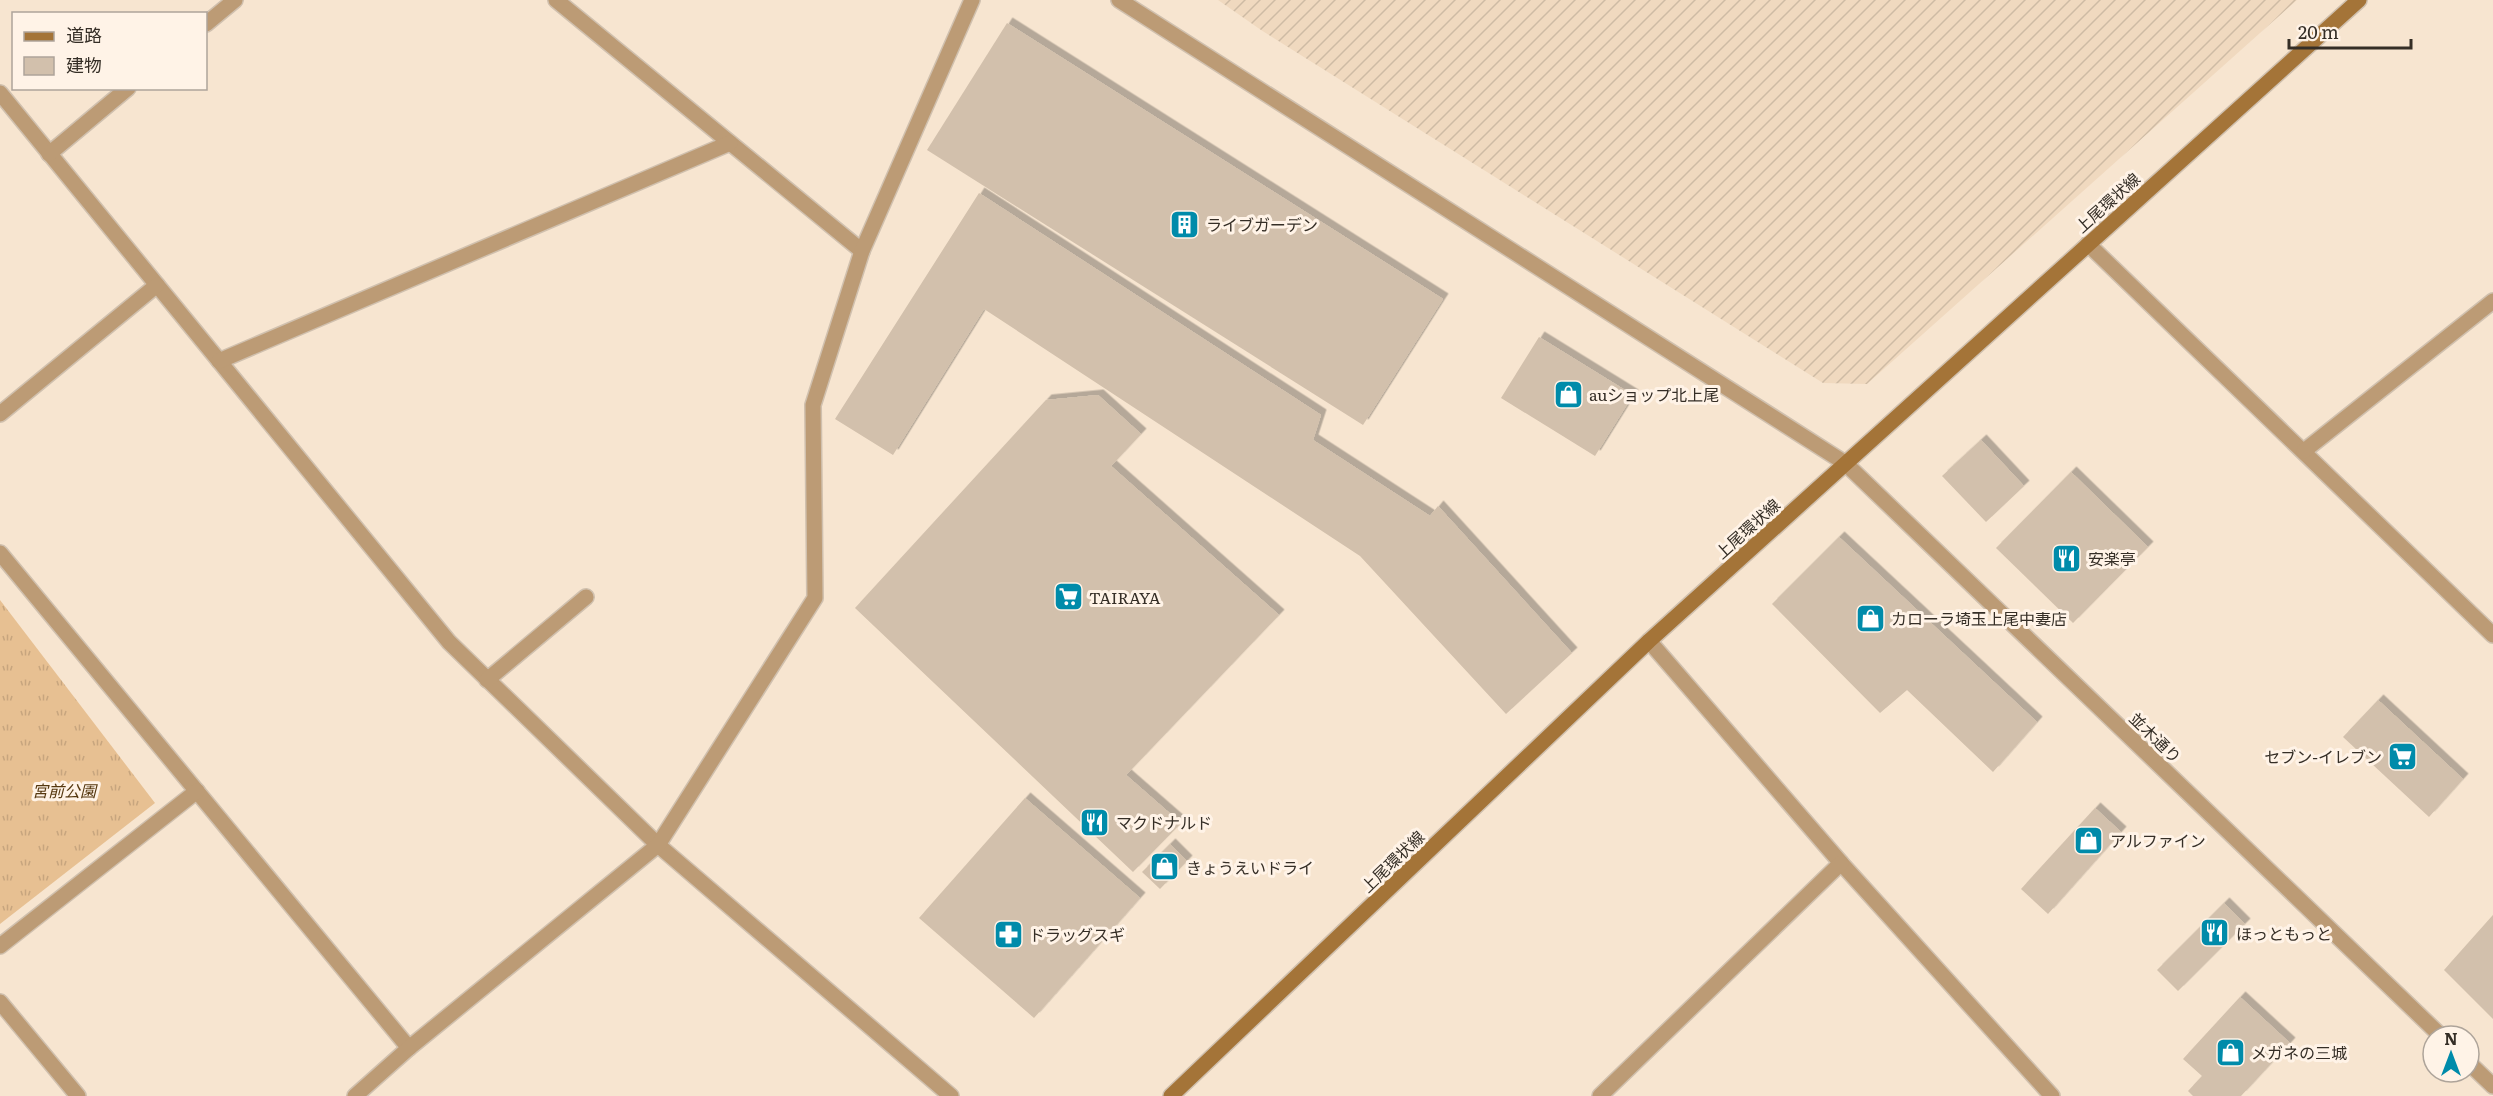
<svg xmlns="http://www.w3.org/2000/svg" width="2493" height="1096" font-family="Literata,'Noto Sans JP',serif">
<style>
.industrial{fill:url(#industrial-furrows)}
.grass{fill:url(#grass-tufts)}
.building{fill:#d2c0ac;filter:url(#shadow)}
.lines{fill:none;stroke-linecap:round;stroke-linejoin:round}
.minor-casing{stroke:#d0c0ae;stroke-width:18}
.tertiary-casing{stroke:#d0c0ae;stroke-width:18}
.secondary-casing{stroke:#d0c0ae;stroke-width:18}
.minor{stroke:#bc9b75;stroke-width:15}
.tertiary{stroke:#bc9b75;stroke-width:15}
.secondary{stroke:#a47438;stroke-width:15}
.labels{text-anchor:middle;dominant-baseline:central;stroke-width:6;stroke-linejoin:round;paint-order:stroke}
.street-label{font-size:16px;fill:#352e26;stroke:#fff3e7}
.poi-label{font-size:16px;fill:#352e26;stroke:#fff3e7;text-anchor:start}
.park-label{font-size:16px;font-style:italic;fill:#55370f;stroke:#fff3e7}
</style>
<defs>
<pattern id="industrial-furrows" width="10" height="10" patternUnits="userSpaceOnUse" patternTransform="scale(1.5)"><rect width="10" height="10" fill="#f0d9bf"/><path d="M-1 1l2-2M0 10L10 0M9 11l2-2" fill="none" stroke="#cebba4"/></pattern>
<pattern id="grass-tufts" width="24" height="20" patternUnits="userSpaceOnUse" patternTransform="scale(1.5)"><rect width="24" height="20" fill="#e7c092"/><path d="M3 7l-1-3M5 7V3M7 7l1-3M15 17l-1-3M17 17v-4M19 17l1-3" fill="none" stroke="#c7a57e"/></pattern>
<filter id="shadow"><feDropShadow dx="5.5" dy="-5.5" stdDeviation="0" flood-color="#0004"/></filter>
</defs>
<rect width="100%" height="100%" fill="#f7e5d0"/>
<path class="industrial" d="M 1218,0 L 2297,0 L 1867,384 L 1823,383 L 1261,30 Z"/>
<path class="grass" d="M 0,600 L 155,803 L 0,924 Z"/>
<g class="building">
<path d="M 1007,23 L 1443,299 L 1363,425 L 927,150 Z"/>
<path d="M 979,193 L 1321,415 L 1313,440 L 1430,516 L 1438,506 L 1572,653 L 1506,714 L 1360,556 L 984,309 L 893,455 L 835,419 Z"/>
<path d="M 1539,337 L 1633,395 L 1595,456 L 1501,398 Z"/>
<path d="M 1098,395 L 1141,434 L 1111,466 L 1279,615 L 1126,775 L 1181,823 L 1133,872 L 855,608 L 1046,400 Z"/>
<path d="M 1981,440 L 2024,486 L 1986,522 L 1942,476 Z"/>
<path d="M 2071,472 L 2148,547 L 2073,623 L 1996,548 Z"/>
<path d="M 1839,537 L 2037,722 L 1993,772 L 1907,690 L 1880,713 L 1772,604 Z"/>
<path d="M 2378,700 L 2463,779 L 2429,817 L 2343,737 Z"/>
<path d="M 1025,798 L 1140,898 L 1034,1018 L 919,918 Z"/>
<path d="M 2095,808 L 2121,832 L 2048,914 L 2021,889 Z"/>
<path d="M 1170,844 L 1187,861 L 1160,889 L 1142,872 Z"/>
<path d="M 2224,903 L 2245,924 L 2178,991 L 2157,970 Z"/>
<path d="M 2493,915 L 2493,1019 L 2444,970 Z"/>
<path d="M 2240,997 L 2290,1043 L 2241,1096 L 2193,1096 L 2188,1091 L 2202,1076 L 2183,1059 Z"/>
</g>
<g class="lines">
<defs>
<g id="minor">
<path d="M 556,0 L 862,251"/>
<path d="M 206,24 L 235,0"/>
<path d="M 0,93 L 449,642 L 658,845 L 951,1096"/>
<path d="M 49,154 L 128,88"/>
<path d="M 2088,244 L 2493,635"/>
<path d="M 219,361 L 730,143"/>
<path d="M 0,414 L 157,285"/>
<path d="M 2304,451 L 2493,301"/>
<path d="M 0,553 L 409,1048"/>
<path d="M 1649,641 L 1841,863 L 2052,1096"/>
<path d="M 487,680 L 586,597"/>
<path d="M 0,946 L 197,791"/>
<path d="M 0,1002 L 78,1096"/>
<path d="M 355,1096 L 409,1048 L 658,845 L 815,598 L 813,405 L 862,251 L 972,0"/>
<path d="M 1600,1096 L 1841,863"/>
</g>
<g id="tertiary">
<path d="M 1119,0 L 1845,463 L 2441,1036"/>
<path d="M 2469,1063 L 2493,1086"/>
</g>
<path id="secondary" d="M 1171,1096 L 1649,641 L 2359,0"/>
</defs>
<use href="#minor" class="minor-casing"/>
<use href="#tertiary" class="tertiary-casing"/>
<use href="#secondary" class="secondary-casing"/>
<use href="#minor" class="minor"/>
<use href="#tertiary" class="tertiary"/>
<use href="#secondary" class="secondary"/>
</g>
<defs>
<symbol id="building-square" viewBox="-11 -11 22 22"><rect x="-9" y="-9" width="18" height="18" rx="4" fill="#008baa" stroke="#fff3e7"/><path d="M-4-6H4V6H1V3H-1V6H-4ZM-2.5-4.3h1.7v1.8h-1.7ZM.8-4.3h1.7v1.8H.8ZM-2.5-1h1.7V.8h-1.7ZM.8-1h1.7V.8H.8Z" fill="#fff"/></symbol>
<symbol id="shop-square" viewBox="-11 -11 22 22"><rect x="-9" y="-9" width="18" height="18" rx="4" fill="#008baa" stroke="#fff3e7"/><path d="M-5-2.5h2.3a2.7 3.5 0 0 1 5.4 0H5L5.5 6h-11ZM-1.5-2.5h3a1.5 2.3 0 0 0-3 0Z" fill="#fff"/></symbol>
<symbol id="restaurant-square" viewBox="-11 -11 22 22"><rect x="-9" y="-9" width="18" height="18" rx="4" fill="#008baa" stroke="#fff3e7"/><path d="M-5-6h1v4h1v-4h1v4h1v-4h1v5L-1.5 .5V6h-2V.5L-5-1ZM5-6V6H3V1.5H1.5Q1.5-4 5-6Z" fill="#fff"/></symbol>
<symbol id="supermarket-square" viewBox="-11 -11 22 22"><rect x="-9" y="-9" width="18" height="18" rx="4" fill="#008baa" stroke="#fff3e7"/><path d="M-6-5.5h2.5l.6 2H6L4.5 2H-2.5L-4.4-4H-6ZM-1.5 3.2a1.3 1.3 0 1 0 .1 0ZM3 3.2a1.3 1.3 0 1 0 .1 0Z" fill="#fff"/></symbol>
<symbol id="pharmacy-square" viewBox="-11 -11 22 22"><rect x="-9" y="-9" width="18" height="18" rx="4" fill="#008baa" stroke="#fff3e7"/><path d="M-2-6h4v4h4v4h-4v4h-4v-4h-4v-4h4Z" fill="#fff"/></symbol>
</defs>
<g fill-rule="evenodd">
<use href="#building-square" x="1168" y="208" width="33" height="33"/>
<use href="#shop-square" x="1552" y="378" width="33" height="33"/>
<use href="#restaurant-square" x="2050" y="542" width="33" height="33"/>
<use href="#supermarket-square" x="1052" y="580" width="33" height="33"/>
<use href="#shop-square" x="1854" y="602" width="33" height="33"/>
<use href="#supermarket-square" x="2386" y="740" width="33" height="33"/>
<use href="#restaurant-square" x="1078" y="806" width="33" height="33"/>
<use href="#shop-square" x="2072" y="824" width="33" height="33"/>
<use href="#shop-square" x="1148" y="850" width="33" height="33"/>
<use href="#restaurant-square" x="2198" y="916" width="33" height="33"/>
<use href="#pharmacy-square" x="992" y="918" width="33" height="33"/>
<use href="#shop-square" x="2214" y="1036" width="33" height="33"/>
</g>
<g class="labels">
<g class="street-label">
<text transform="translate(2107 202) rotate(-42)">上尾環状線</text>
<text transform="translate(1747 528) rotate(-42)">上尾環状線</text>
<text transform="translate(2156 737) rotate(44)">並木通り</text>
<text transform="translate(1392 861) rotate(-44)">上尾環状線</text>
</g>
<g class="poi-label">
<text x="1206" y="224">ライブガーデン</text>
<text x="1589" y="394">auショップ北上尾</text>
<text x="2088" y="558">安楽亭</text>
<text x="1089" y="597">TAIRAYA</text>
<text x="1891" y="618">カローラ埼玉上尾中妻店</text>
<text x="2382" y="756" text-anchor="end">セブン-イレブン</text>
<text x="1116" y="822">マクドナルド</text>
<text x="2110" y="840">アルファイン</text>
<text x="1186" y="867">きょうえいドライ</text>
<text x="2236" y="933">ほっともっと</text>
<text x="1029" y="934">ドラッグスギ</text>
<text x="2251" y="1052">メガネの三城</text>
</g>
<g class="park-label">
<text x="64" y="790">宮前公園</text>
</g>
</g>
<rect x="12" y="12" width="195" height="78" fill="#fff3e7" stroke="#aea49a" stroke-width="1.5"/>
<rect x="24" y="32" width="30" height="9" fill="#a47438" stroke="#aea49a" stroke-width="1.5"/>
<text x="66" y="42" font-size="18" fill="#352e26">道路</text>
<rect x="24" y="57" width="30" height="18" fill="#d2c0ac" stroke="#aea49a" stroke-width="1.5"/>
<text x="66" y="72" font-size="18" fill="#352e26">建物</text>
<g transform="translate(2451 1054)"><circle r="28" fill="#fff3e7" stroke="#aea49a" stroke-width="1.5"/>
<path d="M0-4.5L10 22L0 15L-10 22Z" fill="#008baa"/>
<text y="-9" font-size="16" font-weight="bold" text-anchor="middle" fill="#352e26">N</text>
</g>
<path d="M2289 39v9h122v-9" fill="none" stroke="#352e26" stroke-width="3"/>
<text x="2298" y="39" font-size="18" fill="#352e26" stroke="#fff3e7" stroke-width="4.5" paint-order="stroke">20 m</text>
</svg>
